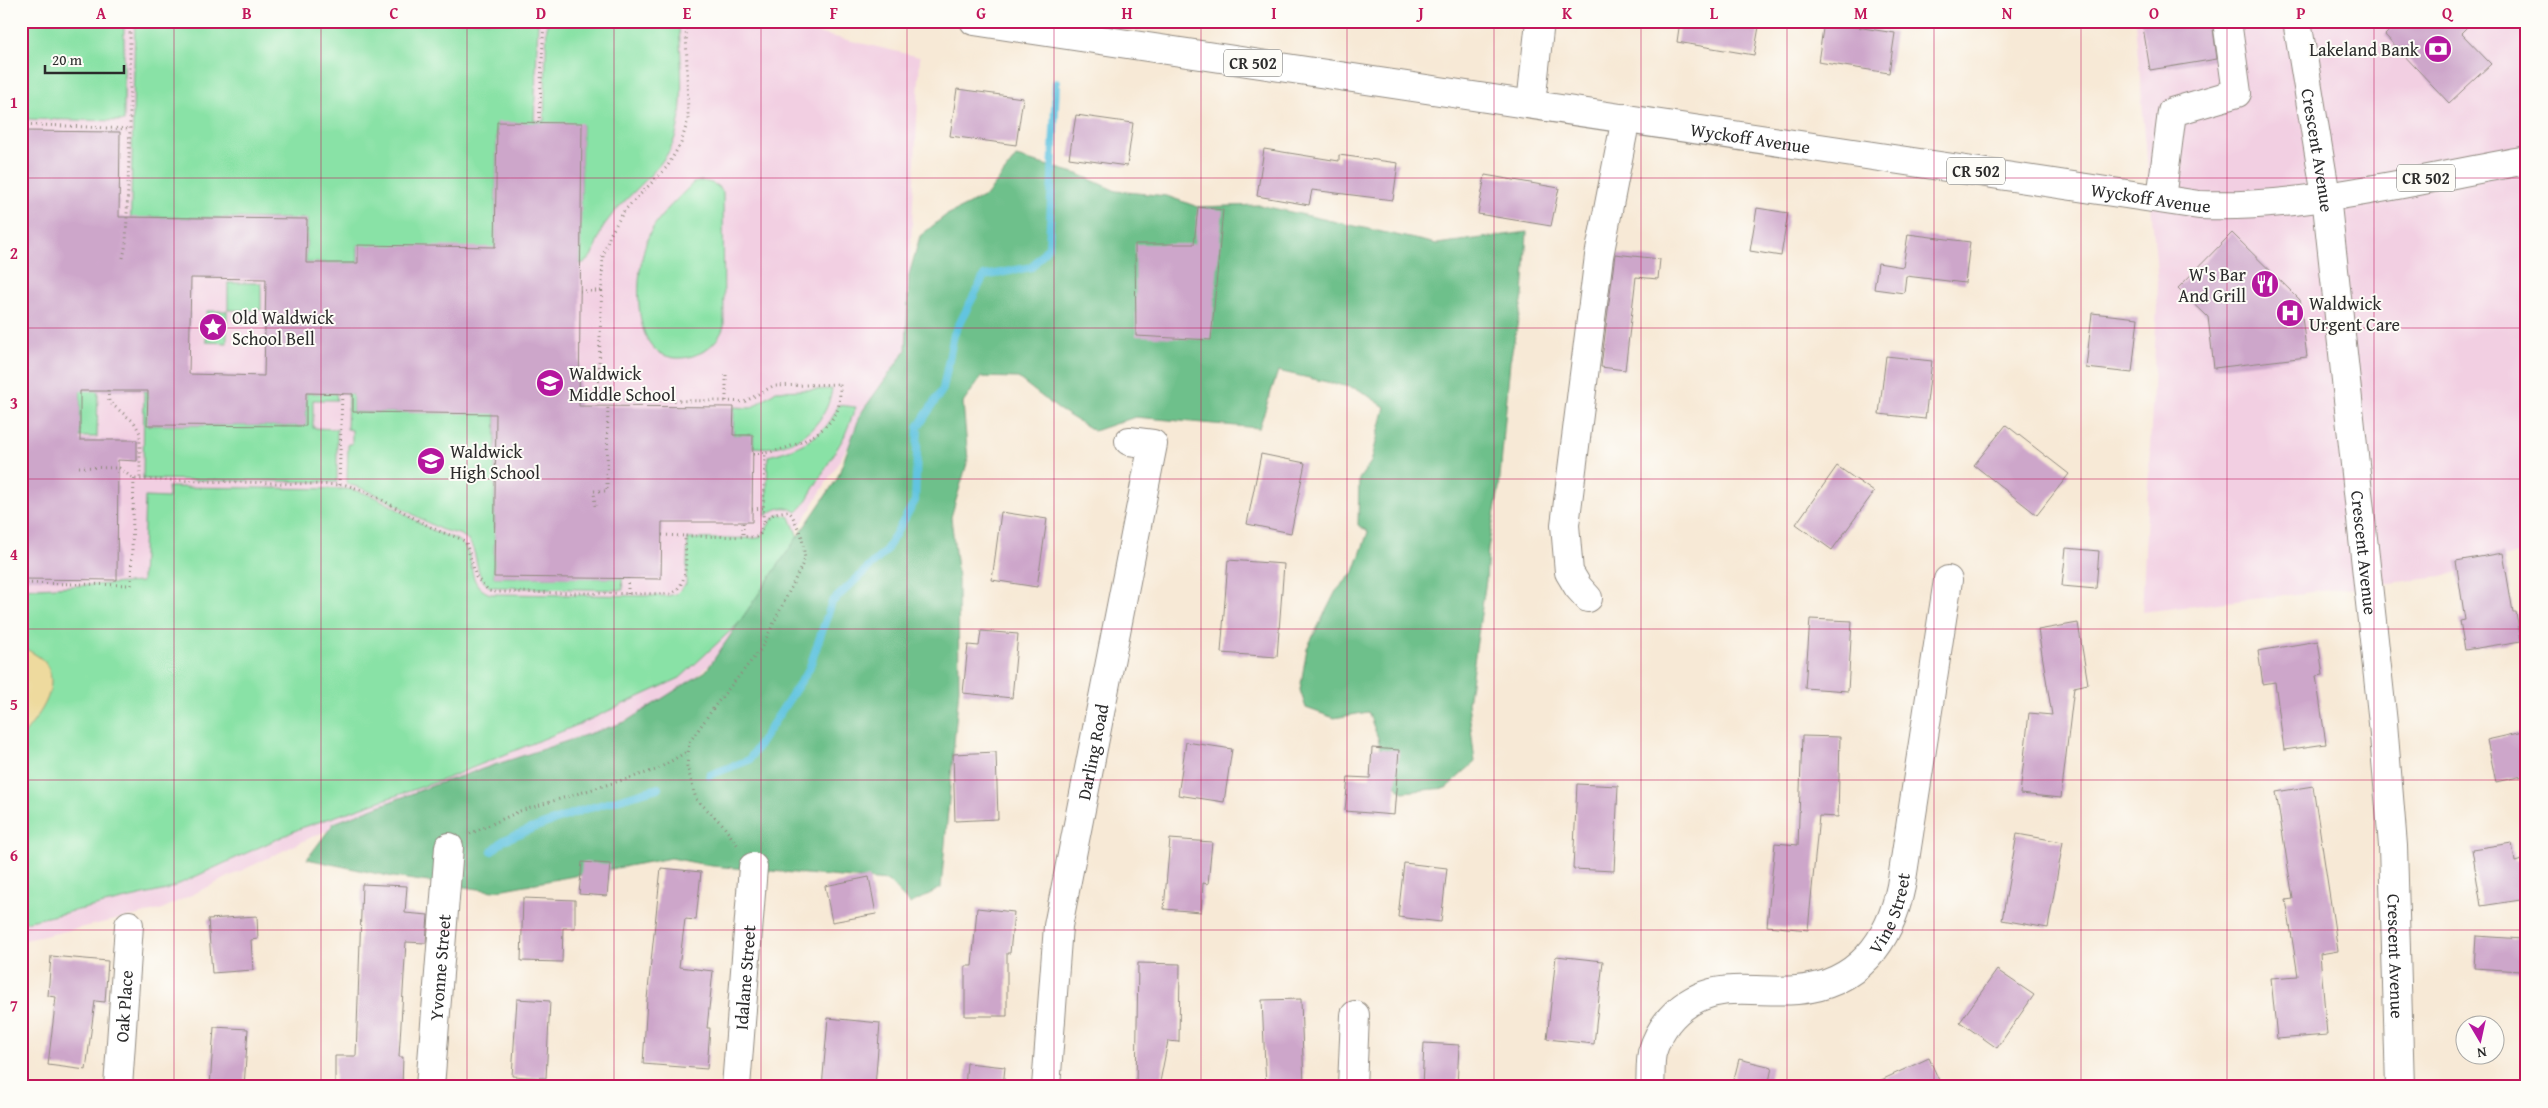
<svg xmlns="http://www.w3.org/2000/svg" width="2548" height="1108" font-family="'Gentium Book Plus',serif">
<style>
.built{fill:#f2cfe2}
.green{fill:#89e2a6;stroke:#5a8668}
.forest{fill:#6ec08b;stroke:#4c765b}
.sand{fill:#eeda9e;stroke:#8c8264}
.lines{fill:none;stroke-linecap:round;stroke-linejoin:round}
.stream{stroke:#62c4e0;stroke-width:8}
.building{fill:#cda6ca;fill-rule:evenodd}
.minor-casing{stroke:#918a80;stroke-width:30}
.major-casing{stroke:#918a80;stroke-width:30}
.path{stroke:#918a80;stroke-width:3;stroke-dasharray:1 4;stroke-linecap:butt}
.minor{stroke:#fff;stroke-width:28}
.major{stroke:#fff;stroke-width:28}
.grid{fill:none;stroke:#c2185b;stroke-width:1;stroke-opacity:0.55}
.labels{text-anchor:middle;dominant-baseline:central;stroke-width:4;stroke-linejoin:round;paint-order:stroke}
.shield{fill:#fdfcf7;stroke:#6a6a68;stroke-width:1}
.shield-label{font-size:16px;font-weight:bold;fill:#2b2b2b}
.poi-label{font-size:18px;fill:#2b2b2b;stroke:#fdfcf7;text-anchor:start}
.street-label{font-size:18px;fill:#2b2b2b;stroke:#fdfcf7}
.neatline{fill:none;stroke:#c2185b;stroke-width:2}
.grid-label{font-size:16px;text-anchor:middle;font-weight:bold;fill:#c2185b}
</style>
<rect width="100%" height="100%" fill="#fdfcf7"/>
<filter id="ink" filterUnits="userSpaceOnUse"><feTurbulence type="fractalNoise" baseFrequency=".02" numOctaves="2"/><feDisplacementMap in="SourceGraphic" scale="10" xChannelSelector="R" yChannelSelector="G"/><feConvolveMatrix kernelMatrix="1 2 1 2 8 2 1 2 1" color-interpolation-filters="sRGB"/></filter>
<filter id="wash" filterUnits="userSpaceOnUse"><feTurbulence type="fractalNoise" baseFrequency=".0096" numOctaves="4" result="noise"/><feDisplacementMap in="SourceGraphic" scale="20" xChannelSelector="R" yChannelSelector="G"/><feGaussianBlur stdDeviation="1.12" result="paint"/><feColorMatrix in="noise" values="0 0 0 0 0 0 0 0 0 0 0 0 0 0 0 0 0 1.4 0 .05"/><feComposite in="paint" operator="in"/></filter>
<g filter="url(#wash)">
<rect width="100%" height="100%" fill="#f7e9d6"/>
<g class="built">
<path d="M 21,21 L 766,21 L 920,57 L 906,350 L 727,648 L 680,692 L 624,722 L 483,776 L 316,835 L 160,910 L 21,941 Z"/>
<path d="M 2135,21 L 2527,21 L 2527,551 L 2441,577 L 2142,612 L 2158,284 Z"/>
</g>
<g class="green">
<path d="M 21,21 L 124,21 L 124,121 L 21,119 Z"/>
<path d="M 135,21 L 538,21 L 534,121 L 544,121 L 547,21 L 679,21 C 680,60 689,124 666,156 C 649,181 623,199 605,224 C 596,236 597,260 580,264 L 582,124 L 497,123 L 495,280 L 358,245 L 358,263 L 306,263 L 307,219 L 149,217 L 130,247 Z"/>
<path d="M 701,181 C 711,182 717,184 723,192 L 724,326 C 715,355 672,371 651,345 C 632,321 637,257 651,231 C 661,213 679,198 693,183 Z"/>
<rect x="228" y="283" width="33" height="27"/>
<path d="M 207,311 L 227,311 L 227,343 L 206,342 Z"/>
<path d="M 496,378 L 494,577 L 622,578 L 623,590 L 490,587 C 473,576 480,555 468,540 C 461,532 449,533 440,529 C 409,514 381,492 347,484 L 348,444 L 352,444 L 352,430 L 347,429 L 348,393 L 353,394 L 353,412 L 459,413 Z"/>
<path d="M 832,389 C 826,428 792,452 753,447 L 753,435 L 733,435 L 734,407 L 751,408 L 776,391 Z"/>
<path d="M 80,390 L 98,391 L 97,437 L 80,437 Z"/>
<path d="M 144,391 L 148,391 L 148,425 L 306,426 L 306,393 L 336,393 L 337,400 L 313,400 L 313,428 L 337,429 L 337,482 L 143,479 Z"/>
<path d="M 838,405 L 856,407 L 844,437 L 803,506 L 797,512 C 785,505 776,507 766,516 L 768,456 C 798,449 828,436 838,405 Z"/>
<path d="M 168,487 L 346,489 C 379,492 407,518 436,532 C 444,536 455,537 461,543 C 478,557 463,583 490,594 L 667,596 L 676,594 L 686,584 L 688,539 L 758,538 C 769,531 767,520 780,514 L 790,517 L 798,537 L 739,623 L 680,678 L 580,724 L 445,779 L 301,828 L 166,890 L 21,923 L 21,589 L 142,582 L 145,497 L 168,498 Z"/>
</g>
<path class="forest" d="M 1016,157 L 1078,174 L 1116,191 L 1167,196 L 1198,207 L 1259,205 L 1437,244 L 1527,232 L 1523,296 L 1510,361 L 1499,489 L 1488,548 L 1486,580 L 1468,703 L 1475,762 L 1446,788 L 1402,792 L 1384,770 L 1378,738 L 1368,712 L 1334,718 L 1306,708 L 1300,690 L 1307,648 L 1336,591 L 1354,572 L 1368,532 L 1358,525 L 1359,479 L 1371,462 L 1385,407 L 1358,389 L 1278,371 L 1259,428 L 1135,417 L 1094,431 L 1058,409 L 1018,378 L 981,377 L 963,403 L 968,460 L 951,517 L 958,578 L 959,688 L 941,888 L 910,904 L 888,881 L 712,866 L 671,858 L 493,891 L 393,877 L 307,859 L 334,823 L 437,784 L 625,722 L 706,671 L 837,479 L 861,413 L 906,350 L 909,275 L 920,236 L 945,216 L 987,195 Z"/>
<path class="sand" d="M 21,646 C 29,651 42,657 46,664 C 62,689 36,719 21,738 Z"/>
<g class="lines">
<g class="stream">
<path d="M 710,775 L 749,760 L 809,669 L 832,602 L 885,552 L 915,501 L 918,427 L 943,389 L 954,334 L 984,276 L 1032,267 L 1049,246 L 1056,83"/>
<path d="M 492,851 L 504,840 L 531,829 L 583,810 L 658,788"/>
</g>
</g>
<g id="blocks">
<g class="building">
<path d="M 1680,21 L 1760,21 L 1754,55 L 1677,42 Z"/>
<path d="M 2142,21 L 2212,21 L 2217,59 L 2150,70 Z"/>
<path d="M 2399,21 L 2473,21 L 2461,33 L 2491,64 L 2449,103 L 2385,35 Z"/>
<path d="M 1824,22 L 1895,33 L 1889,73 L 1818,62 Z"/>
<path d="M 957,89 L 1023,98 L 1016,145 L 950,136 Z"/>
<path d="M 1076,115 L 1133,123 L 1127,166 L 1069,158 Z"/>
<path d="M 497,122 L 582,123 L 579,406 L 734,407 L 733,435 L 753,435 L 752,522 L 662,522 L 661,579 L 494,577 L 496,414 L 353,412 L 353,394 L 306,393 L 306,426 L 147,425 L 148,391 L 80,391 L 80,440 L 137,440 L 137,461 L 118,460 L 117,580 L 21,579 L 21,131 L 120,132 L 119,217 L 307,219 L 306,263 L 358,263 L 358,245 L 495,247 ZM 191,278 L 266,279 L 264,376 L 189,374 Z"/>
<path d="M 1264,149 L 1339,161 L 1339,155 L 1398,163 L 1393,200 L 1312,190 L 1309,205 L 1257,196 Z"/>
<path d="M 1485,175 L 1559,188 L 1551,226 L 1478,214 Z"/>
<path d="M 1198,207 L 1223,210 L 1211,340 L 1136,336 L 1135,244 L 1194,244 Z"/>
<path d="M 1757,208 L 1788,213 L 1781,256 L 1750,251 Z"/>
<path d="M 2232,233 L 2300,300 L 2307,357 L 2214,368 L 2208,317 L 2178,288 Z"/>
<path d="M 1908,234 L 1970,242 L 1965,283 L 1906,276 L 1904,293 L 1874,289 L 1878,263 L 1903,267 Z"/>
<path d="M 1615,254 L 1660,259 L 1658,279 L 1636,277 L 1625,370 L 1601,367 Z"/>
<path d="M 2092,313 L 2138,318 L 2132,373 L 2086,368 Z"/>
<path d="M 1886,356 L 1932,361 L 1925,419 L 1879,414 Z"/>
<path d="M 2006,425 L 2069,474 L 2037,515 L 1974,465 Z"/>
<path d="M 1261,454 L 1305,463 L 1291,533 L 1247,524 Z"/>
<path d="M 1837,466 L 1874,492 L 1832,550 L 1796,524 Z"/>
<path d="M 1001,512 L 1047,519 L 1037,587 L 992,580 Z"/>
<path d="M 2066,548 L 2099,551 L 2096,589 L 2062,586 Z"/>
<path d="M 2503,553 L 2513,612 L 2516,612 L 2521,641 L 2465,650 L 2460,621 L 2465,620 L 2456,561 Z"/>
<path d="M 1228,560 L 1284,564 L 1277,657 L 1221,653 Z"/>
<path d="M 1810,619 L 1852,621 L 1848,691 L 1805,688 Z"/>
<path d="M 2078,623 L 2088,684 L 2074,687 L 2061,798 L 2020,794 L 2029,713 L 2052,715 L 2038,630 Z"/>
<path d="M 981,631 L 1018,634 L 1012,698 L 963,693 L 968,645 L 979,646 Z"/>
<path d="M 2318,641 L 2323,675 L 2316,676 L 2326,744 L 2284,750 L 2275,682 L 2263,684 L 2258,651 Z"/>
<path d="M 2527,731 L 2527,775 L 2496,782 L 2487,740 Z"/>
<path d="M 1802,736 L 1840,737 L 1838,817 L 1819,816 L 1808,930 L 1767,926 L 1775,843 L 1798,845 Z"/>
<path d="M 1186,742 L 1232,749 L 1224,802 L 1178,795 Z"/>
<path d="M 1372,748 L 1399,750 L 1394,815 L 1345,811 L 1348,777 L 1370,778 Z"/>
<path d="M 996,752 L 998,819 L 955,821 L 953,754 Z"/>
<path d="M 1577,784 L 1618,786 L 1614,871 L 1573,869 Z"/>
<path d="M 2313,786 L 2338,951 L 2320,954 L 2327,1035 L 2277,1039 L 2271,978 L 2298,976 L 2286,900 L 2293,899 L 2276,792 Z"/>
<path d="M 2017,834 L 2063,842 L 2048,928 L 2002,920 Z"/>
<path d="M 1170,839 L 1212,842 L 1208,884 L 1203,883 L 1201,912 L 1164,909 Z"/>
<path d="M 2512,843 L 2515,862 L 2522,860 L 2527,899 L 2481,906 L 2472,849 Z"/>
<path d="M 582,862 L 610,864 L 607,896 L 579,894 Z"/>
<path d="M 1404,863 L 1447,868 L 1441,922 L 1398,917 Z"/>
<path d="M 661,868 L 701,872 L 696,920 L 685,919 L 679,967 L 713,971 L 707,1028 L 710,1028 L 707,1069 L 643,1064 L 647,999 Z"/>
<path d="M 869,877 L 876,914 L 832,922 L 825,886 Z"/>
<path d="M 362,884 L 407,886 L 405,913 L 428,915 L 426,943 L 406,942 L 399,1057 L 403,1057 L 402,1087 L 335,1087 L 335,1056 L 356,1056 Z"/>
<path d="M 523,898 L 575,900 L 575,928 L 563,928 L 562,962 L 521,961 Z"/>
<path d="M 977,908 L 1014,912 L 1010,953 L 1007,953 L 1007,1016 L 965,1016 L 965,966 L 972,966 Z"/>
<path d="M 257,916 L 258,939 L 251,940 L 253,970 L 212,973 L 208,919 Z"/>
<path d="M 2476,936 L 2523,939 L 2521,971 L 2474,968 Z"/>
<path d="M 51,956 L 108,961 L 105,1002 L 95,1001 L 86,1070 L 48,1065 L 56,997 L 48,996 Z"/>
<path d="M 1556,956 L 1603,961 L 1594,1044 L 1547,1039 Z"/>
<path d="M 1138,963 L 1180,964 L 1179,1042 L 1168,1041 L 1159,1087 L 1136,1087 Z"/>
<path d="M 1997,970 L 2034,995 L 1997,1048 L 1960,1022 Z"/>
<path d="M 517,999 L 550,1001 L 546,1078 L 512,1076 Z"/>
<path d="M 1301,999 L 1304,1087 L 1266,1087 L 1262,1000 Z"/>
<path d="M 828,1018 L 880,1023 L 875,1087 L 822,1087 Z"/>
<path d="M 214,1027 L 248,1029 L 244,1087 L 210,1087 Z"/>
<path d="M 1424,1043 L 1459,1045 L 1457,1087 L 1422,1087 Z"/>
<path d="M 1929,1058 L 1942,1087 L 1866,1087 Z"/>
<path d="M 1739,1059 L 1772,1067 L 1768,1087 L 1732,1087 Z"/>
<path d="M 967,1063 L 1005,1067 L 1003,1087 L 965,1087 Z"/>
</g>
</g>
</g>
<g filter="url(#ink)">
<use href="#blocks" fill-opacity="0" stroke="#918a80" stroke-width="1"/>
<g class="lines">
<defs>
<g id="minor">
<path d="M 1531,104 L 1540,21"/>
<path d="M 2161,199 L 2172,112 L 2237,93 L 2227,21"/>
<path d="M 1588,598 L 1578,587 L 1569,572 L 1565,525 L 1599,256 L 1626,118"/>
<path id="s1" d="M 118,1087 L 129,925"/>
<path id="s2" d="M 430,1087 L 449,847"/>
<path id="s3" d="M 736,1087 L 753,867"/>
<path id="s4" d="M 1046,1087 L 1058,926 L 1153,444 L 1129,441"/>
<path d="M 1352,1087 L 1355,1015"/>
<path id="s5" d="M 1650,1087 C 1651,1076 1650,1063 1652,1053 C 1663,1015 1694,991 1733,990 C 1754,989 1776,992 1797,990 C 1858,985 1890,941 1901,886 L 1948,580"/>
</g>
<g id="major">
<path id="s6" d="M 974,21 L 2199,205 C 2308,209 2419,179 2527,160"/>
<path id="s7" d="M 2297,21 L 2326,196 L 2383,723 L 2393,846 L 2400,1087"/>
</g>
</defs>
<use href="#minor" class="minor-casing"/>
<use href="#major" class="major-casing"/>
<g class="path">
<path d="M 539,123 L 544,21"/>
<path d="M 21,124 L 130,129"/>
<path d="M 123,258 L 126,244 L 130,129 L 130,21"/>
<path d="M 580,291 L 602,291"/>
<path d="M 726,375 L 726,401 L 744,402 L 773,386 L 840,384 C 840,392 840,404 837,411 C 825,436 789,449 765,453 L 763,523 L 775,513 L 788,511 L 792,515 L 802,537 L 805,559 L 761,649 L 717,703 L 689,743 L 687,766 L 696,799 L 722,824 L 738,846"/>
<path d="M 108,390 L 109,402 L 134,422 L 140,433 L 140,479"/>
<path d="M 579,390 L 608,392 L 607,491 L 594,491 L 595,506"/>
<path d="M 598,392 L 603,256 L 610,235 L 624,211 L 667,167 L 681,143 L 688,120 L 686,21"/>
<path d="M 608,392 L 615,400 L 726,401"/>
<path d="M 753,454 L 765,453"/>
<path d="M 79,467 L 119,468 L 134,479 L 346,485 C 379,494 406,516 437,530 C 447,535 457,536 466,542 L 476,577 L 489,591 L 496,592 L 670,594 C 691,585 685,555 685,536 L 756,537 L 760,534 L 763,523"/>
<path d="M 339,485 L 342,393"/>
<path d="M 752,509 L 763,508"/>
<path d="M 743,523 L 743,536"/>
<path d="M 662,535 L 685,536"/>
<path d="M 21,583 L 131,585 L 134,479"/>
<path d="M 628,594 L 628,578"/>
<path d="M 470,834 L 520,811 L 656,770 L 688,751"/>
</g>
<use href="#minor" class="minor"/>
<use href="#major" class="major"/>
</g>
</g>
<path class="grid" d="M 174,21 L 174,1087M 321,21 L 321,1087M 467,21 L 467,1087M 614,21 L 614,1087M 761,21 L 761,1087M 907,21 L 907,1087M 1054,21 L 1054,1087M 1201,21 L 1201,1087M 1347,21 L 1347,1087M 1494,21 L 1494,1087M 1641,21 L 1641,1087M 1787,21 L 1787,1087M 1934,21 L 1934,1087M 2081,21 L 2081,1087M 2227,21 L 2227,1087M 2374,21 L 2374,1087M 21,178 L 2527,178M 21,328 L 2527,328M 21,479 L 2527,479M 21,629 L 2527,629M 21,780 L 2527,780M 21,930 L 2527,930"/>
<defs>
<symbol id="bank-disc" viewBox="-11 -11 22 22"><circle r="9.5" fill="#b5179e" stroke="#fdfcf7"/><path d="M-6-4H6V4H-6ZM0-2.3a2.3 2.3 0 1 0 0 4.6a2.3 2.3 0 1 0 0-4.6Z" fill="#fff"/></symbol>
<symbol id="restaurant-disc" viewBox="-11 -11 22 22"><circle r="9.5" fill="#b5179e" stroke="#fdfcf7"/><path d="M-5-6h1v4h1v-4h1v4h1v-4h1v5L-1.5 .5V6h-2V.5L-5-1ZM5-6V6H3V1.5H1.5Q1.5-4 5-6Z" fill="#fff"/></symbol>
<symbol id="hospital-disc" viewBox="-11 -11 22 22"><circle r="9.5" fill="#b5179e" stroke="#fdfcf7"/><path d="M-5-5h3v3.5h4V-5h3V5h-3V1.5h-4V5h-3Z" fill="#fff"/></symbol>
<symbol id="sight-disc" viewBox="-11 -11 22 22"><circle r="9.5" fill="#b5179e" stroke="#fdfcf7"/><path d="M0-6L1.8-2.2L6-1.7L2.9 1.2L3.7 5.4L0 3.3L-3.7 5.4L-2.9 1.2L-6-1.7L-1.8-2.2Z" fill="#fff"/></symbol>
<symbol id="school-disc" viewBox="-11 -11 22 22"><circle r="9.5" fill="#b5179e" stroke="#fdfcf7"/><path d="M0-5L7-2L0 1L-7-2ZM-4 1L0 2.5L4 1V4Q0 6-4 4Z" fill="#fff"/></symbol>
</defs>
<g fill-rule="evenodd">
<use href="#bank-disc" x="2422" y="33" width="32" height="32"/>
<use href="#restaurant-disc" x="2249" y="268" width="32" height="32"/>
<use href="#hospital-disc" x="2274" y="297" width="32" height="32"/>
<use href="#sight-disc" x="197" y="311" width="32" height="32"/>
<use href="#school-disc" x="534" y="367" width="32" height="32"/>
<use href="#school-disc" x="415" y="445" width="32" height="32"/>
</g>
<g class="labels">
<g class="shield">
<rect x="1224" y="49.5" width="58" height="27" rx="4"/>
<rect x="1947" y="157.5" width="58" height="27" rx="4"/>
<rect x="2397" y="164.5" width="58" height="27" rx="4"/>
</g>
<g class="shield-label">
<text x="1253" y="63">CR 502</text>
<text x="1976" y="171">CR 502</text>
<text x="2426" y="178">CR 502</text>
</g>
<g class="poi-label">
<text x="2419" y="49" text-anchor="end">Lakeland Bank</text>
<text x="2246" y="274" text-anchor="end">W's Bar<tspan x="2246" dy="21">And Grill</tspan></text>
<text x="2309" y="303">Waldwick<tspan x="2309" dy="21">Urgent Care</tspan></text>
<text x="232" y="317">Old Waldwick<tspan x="232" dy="21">School Bell</tspan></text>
<text x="569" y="373">Waldwick<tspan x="569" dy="21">Middle School</tspan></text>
<text x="450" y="451">Waldwick<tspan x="450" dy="21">High School</tspan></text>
</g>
<g class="street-label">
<text stroke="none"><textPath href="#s6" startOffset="785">Wyckoff Avenue</textPath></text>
<text stroke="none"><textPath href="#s7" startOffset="131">Crescent Avenue</textPath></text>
<text stroke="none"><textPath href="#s6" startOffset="1190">Wyckoff Avenue</textPath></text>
<text stroke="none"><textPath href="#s7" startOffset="536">Crescent Avenue</textPath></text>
<text stroke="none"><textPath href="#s4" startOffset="339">Darling Road</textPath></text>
<text stroke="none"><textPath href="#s5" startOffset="338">Vine Street</textPath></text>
<text stroke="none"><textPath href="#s7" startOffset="941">Crescent Avenue</textPath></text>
<text stroke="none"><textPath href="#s2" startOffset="120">Yvonne Street</textPath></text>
<text stroke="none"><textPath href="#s3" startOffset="110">Idalane Street</textPath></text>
<text stroke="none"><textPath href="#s1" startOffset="81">Oak Place</textPath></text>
</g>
</g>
<rect width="2548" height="1108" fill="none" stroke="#fdfcf7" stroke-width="55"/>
<g transform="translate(2480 1040) rotate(171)"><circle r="24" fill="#fdfcf7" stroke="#a9a8a5"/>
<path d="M0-4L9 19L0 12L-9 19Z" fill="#b5179e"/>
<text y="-8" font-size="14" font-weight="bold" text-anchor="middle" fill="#2b2b2b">N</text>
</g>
<path d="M45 65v8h79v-8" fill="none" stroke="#2b2b2b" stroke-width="2.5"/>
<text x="52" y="65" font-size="15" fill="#2b2b2b" stroke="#fdfcf7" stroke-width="4" paint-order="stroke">20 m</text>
<rect x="28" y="28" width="2492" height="1052" class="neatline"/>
<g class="grid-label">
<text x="101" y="19">A</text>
<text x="247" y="19">B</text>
<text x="394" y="19">C</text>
<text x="541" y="19">D</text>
<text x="687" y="19">E</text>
<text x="834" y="19">F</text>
<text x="981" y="19">G</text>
<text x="1127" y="19">H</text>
<text x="1274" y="19">I</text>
<text x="1421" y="19">J</text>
<text x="1567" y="19">K</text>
<text x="1714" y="19">L</text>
<text x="1861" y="19">M</text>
<text x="2007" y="19">N</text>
<text x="2154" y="19">O</text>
<text x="2301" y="19">P</text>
<text x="2447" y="19">Q</text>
<text x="14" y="108">1</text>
<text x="14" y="259">2</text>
<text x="14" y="409">3</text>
<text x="14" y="560">4</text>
<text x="14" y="710">5</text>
<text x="14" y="861">6</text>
<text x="14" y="1011">7</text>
</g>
</svg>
